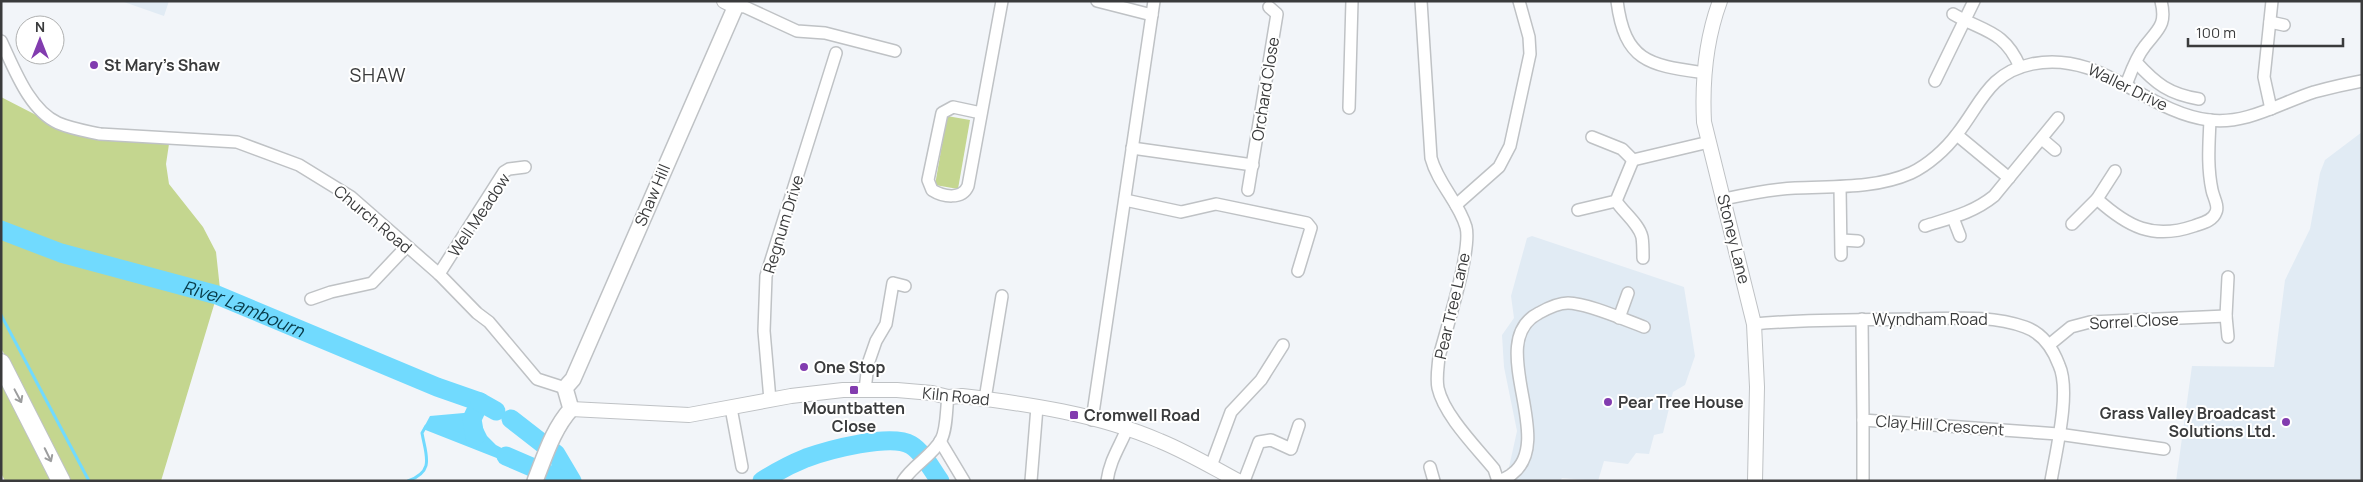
<svg xmlns="http://www.w3.org/2000/svg" width="2363" height="482" font-family="Manrope,sans-serif">
<style>
.built{fill:#e1ebf4}
.green{fill:#c4d68f}
.water{fill:#71dafe}
.lines{fill:none;stroke-linecap:round;stroke-linejoin:round}
.stream{stroke:#71dafe;stroke-width:3}
.river{stroke:#71dafe;stroke-width:19}
.minor-casing{stroke:#bfc2c5;stroke-width:14}
.tertiary-casing{stroke:#bfc2c5;stroke-width:16}
.secondary-casing{stroke:#bfc2c5;stroke-width:18}
.trunk-casing{stroke:#bfc2c5;stroke-width:20}
.minor{stroke:#fff;stroke-width:11}
.tertiary{stroke:#fff;stroke-width:14}
.secondary{stroke:#fff;stroke-width:15}
.trunk{stroke:#fff;stroke-width:18}
.oneway{stroke:#9c9d9e}
.poi-dot{fill:#823caf;stroke:#fff;stroke-width:2}
.labels{text-anchor:middle;dominant-baseline:central;stroke-width:4;stroke-linejoin:round;paint-order:stroke}
.poi-label{font-size:16px;font-weight:bold;fill:#3a3b3c;stroke:#fff;text-anchor:start}
.street-label{font-size:16px;fill:#3a3b3c;stroke:#fff}
.water-label{font-size:18px;font-style:italic;fill:#073a48;stroke:#fff}
.quarter-label{font-size:19px;letter-spacing:1px;fill:#3a3b3c;stroke:#fff}
</style>
<rect width="100%" height="100%" fill="#f2f5f9"/>
<g class="built">
<path d="M 121,1 L 169,1 L 164,16 Z"/>
<path d="M 2362,132 L 2362,481 L 2176,481 L 2192,366 L 2274,367 L 2285,280 L 2310,229 L 2320,173 L 2325,160 Z"/>
<path d="M 1532,236 L 1684,287 L 1695,356 L 1685,385 L 1673,392 L 1663,433 L 1654,435 L 1649,454 L 1636,453 L 1628,464 L 1604,461 L 1598,481 L 1562,478 L 1560,481 L 1506,481 L 1517,431 L 1504,367 L 1502,335 L 1514,318 L 1511,296 L 1527,238 Z"/>
</g>
<g class="green">
<path d="M 1,97 L 75,135 L 169,144 L 166,164 L 169,184 L 203,227 L 216,252 L 220,289 L 219,295 L 217,295 L 161,481 L 65,481 L 28,399 L 1,348 Z"/>
<path d="M 947,116 L 970,120 L 958,189 L 935,185 Z"/>
<path d="M 1,379 L 54,481 L 5,481 L 1,473 Z"/>
</g>
<path class="water" d="M 475,412 L 487,436 L 496,445 L 530,463 L 527,470 L 423,429 L 430,416 Z"/>
<g class="lines">
<g class="stream">
<path d="M 1,315 L 89,481"/>
<path d="M 408,481 C 435,471 426,456 422,433 L 426,426"/>
</g>
<g class="river">
<path id="s1" d="M 1,230 L 61,253 L 217,295 L 437,387 L 480,402 L 472,419 L 475,437"/>
<path d="M 480,402 L 496,411"/>
<path d="M 511,419 L 556,454 L 572,481"/>
<path d="M 506,456 L 564,481"/>
<path d="M 762,481 C 776,472 791,464 806,458 C 828,450 891,433 911,445 C 923,452 932,470 940,481"/>
</g>
<defs>
<g id="minor">
<path d="M 1097,1 L 1152,15"/>
<path d="M 1421,1 L 1431,158 C 1438,184 1459,202 1466,227 C 1472,250 1446,330 1439,357 C 1438,368 1436,378 1438,388 C 1444,415 1476,447 1494,469 L 1498,481"/>
<path d="M 1617,1 C 1625,63 1650,65 1705,73"/>
<path d="M 734,6 L 745,7 L 797,31 L 825,33 L 895,51"/>
<path d="M 1953,14 C 1984,32 2004,30 2020,67"/>
<path d="M 2270,22 L 2284,25"/>
<path d="M 1,41 C 14,68 29,110 58,123 C 72,129 86,131 100,134 L 237,142 L 299,165 L 351,197 L 439,274 L 477,313 L 489,322 L 537,379 L 565,388"/>
<path d="M 2136,62 C 2156,84 2169,94 2199,99"/>
<path d="M 1935,81 L 1974,1"/>
<path d="M 2126,85 C 2131,72 2136,57 2145,46 C 2158,29 2167,25 2161,1"/>
<path d="M 1349,108 L 1352,1"/>
<path d="M 2271,109 L 2264,77 L 2272,1"/>
<path d="M 981,113 L 953,107 L 942,113 L 928,180 L 932,190 C 943,197 962,200 968,186 L 1002,1"/>
<path d="M 1957,135 L 2009,178"/>
<path d="M 1592,137 L 1622,149 L 1633,160 L 1709,142"/>
<path d="M 2042,139 L 2055,150"/>
<path d="M 1132,148 L 1253,165"/>
<path d="M 1840,187 L 1841,255"/>
<path d="M 1248,190 L 1277,14 L 1269,7"/>
<path d="M 1724,199 C 1747,194 1771,189 1795,188 C 1833,186 1875,189 1911,173 C 1928,165 1946,149 1957,134 C 1981,104 1988,73 2032,64 C 2102,50 2145,112 2209,120 C 2246,125 2280,103 2314,92 C 2329,88 2346,84 2362,81"/>
<path d="M 2097,199 C 2128,227 2153,240 2194,226 C 2202,223 2213,221 2216,212 C 2219,206 2213,196 2212,190 C 2207,166 2209,144 2210,120"/>
<path d="M 1125,200 L 1181,212 L 1216,204 L 1307,223 L 1311,228 L 1298,271"/>
<path d="M 1616,201 C 1623,212 1639,224 1642,237 C 1643,243 1643,251 1643,258"/>
<path d="M 1456,205 L 1499,167 L 1510,146 L 1530,54 L 1529,37 L 1519,1"/>
<path d="M 1578,210 L 1616,201 L 1633,160"/>
<path d="M 1953,218 L 1960,236"/>
<path d="M 2072,224 L 2097,199 L 2115,171"/>
<path d="M 1925,226 C 1950,218 1973,213 1994,196 L 2058,118"/>
<path d="M 1842,240 L 1858,241"/>
<path d="M 439,274 L 504,172 L 509,169 L 525,167"/>
<path d="M 311,299 L 331,292 L 372,283 L 406,247"/>
<path d="M 1619,318 L 1628,293"/>
<path d="M 1862,319 L 1863,420 L 2058,434 L 2164,449"/>
<path d="M 1754,324 C 1807,319 1859,320 1913,319 C 1950,319 1989,314 2025,327 C 2042,333 2053,349 2059,365 C 2071,391 2056,451 2051,481"/>
<path d="M 2228,337 L 2226,316 L 2228,277"/>
<path d="M 2049,345 L 2071,327 L 2090,322 L 2226,316"/>
<path d="M 865,390 L 868,364 L 876,341 L 886,324 L 893,283 L 905,286"/>
<path d="M 985,399 L 1002,296"/>
<path d="M 770,400 L 764,331 L 766,276 L 836,53"/>
<path d="M 731,408 L 742,467"/>
<path d="M 1092,420 L 1154,1"/>
<path d="M 940,441 L 964,481"/>
<path d="M 1211,466 L 1231,412 L 1261,380 L 1283,345"/>
<path d="M 1430,467 L 1434,481"/>
<path d="M 903,481 C 913,465 932,456 941,440 C 947,429 946,410 948,397"/>
<path d="M 1031,481 L 1037,407"/>
<path d="M 1107,481 C 1110,460 1119,448 1127,429"/>
<path d="M 1244,481 L 1259,442 L 1271,440 L 1291,449 L 1299,425"/>
<path d="M 1499,481 C 1503,479 1509,477 1512,474 C 1558,440 1483,341 1539,313 C 1548,308 1558,303 1568,303 C 1587,303 1625,320 1644,327"/>
<path d="M 1863,481 L 1863,420"/>
</g>
<g id="tertiary">
<path d="M 724,1 L 734,6"/>
<path d="M 1720,1 C 1706,39 1702,82 1704,122 L 1754,324 L 1757,387 L 1755,481"/>
<path d="M 571,409 L 689,415 L 791,396 L 843,390 L 897,390 L 932,393 L 948,397 L 962,396 C 1028,404 1098,414 1160,441 C 1187,452 1212,467 1238,481"/>
</g>
<path id="secondary" d="M 535,481 C 545,456 553,429 571,409 L 565,388 L 573,379 L 738,1"/>
<path id="trunk" d="M 1,363 L 61,481"/>
</defs>
<use href="#minor" class="minor-casing"/>
<use href="#tertiary" class="tertiary-casing"/>
<use href="#secondary" class="secondary-casing"/>
<use href="#trunk" class="trunk-casing"/>
<use href="#minor" class="minor"/>
<use href="#tertiary" class="tertiary"/>
<use href="#secondary" class="secondary"/>
<use href="#trunk" class="trunk"/>
</g>
<defs><path id="oneway-shaft" d="M-6 0H5M1.5-3L5.5 0L1.5 3" fill="none" stroke-width="1.6" stroke-linecap="round" stroke-linejoin="round" transform="scale(1.25)"/></defs>
<g class="oneway">
<use href="#oneway-shaft" transform="translate(18 396) rotate(62)"/>
<use href="#oneway-shaft" transform="translate(48 455) rotate(64)"/>
</g>
<g class="poi-dot">
<circle cx="94" cy="65" r="5"/>
<circle cx="804" cy="367" r="5"/>
<rect x="849" y="385" width="10" height="10" rx="2.5"/>
<circle cx="1608" cy="402" r="5"/>
<rect x="1069" y="410" width="10" height="10" rx="2.5"/>
<circle cx="2286" cy="422" r="5"/>
</g>
<g class="labels">
<g class="poi-label">
<text x="104" y="65">St Mary's Shaw</text>
<text x="814" y="367">One Stop</text>
<text x="1618" y="402">Pear Tree House</text>
<text x="854" y="408" text-anchor="middle">Mountbatten<tspan x="854" dy="18">Close</tspan></text>
<text x="2276" y="413" text-anchor="end">Grass Valley Broadcast<tspan x="2276" dy="18">Solutions Ltd.</tspan></text>
<text x="1084" y="415">Cromwell Road</text>
</g>
<g class="street-label">
<text transform="translate(2128 87) rotate(26)">Waller Drive</text>
<text transform="translate(1265 89) rotate(-81)">Orchard Close</text>
<text transform="translate(652 195) rotate(-67)">Shaw Hill</text>
<text transform="translate(479 215) rotate(-56)">Well Meadow</text>
<text transform="translate(373 219) rotate(40)">Church Road</text>
<text transform="translate(783 224) rotate(-73)">Regnum Drive</text>
<text transform="translate(1734 239) rotate(76)">Stoney Lane</text>
<text transform="translate(1452 306) rotate(-77)">Pear Tree Lane</text>
<text x="1930" y="319">Wyndham Road</text>
<text transform="translate(2134 321) rotate(-3)">Sorrel Close</text>
<text transform="translate(956 396) rotate(6)">Kiln Road</text>
<text transform="translate(1940 425) rotate(4)">Clay Hill Crescent</text>
</g>
<g class="water-label">
<text stroke="none"><textPath href="#s1" startOffset="255">River Lambourn</textPath></text>
</g>
<g class="quarter-label">
<text x="378" y="75">SHAW</text>
</g>
</g>
<rect width="2363" height="482" fill="none" stroke="#3a3b3c" stroke-width="5"/>
<g transform="translate(40 40)"><circle r="24" fill="#ffffff" stroke="#b0b1b1"/>
<path d="M0-4L9 19L0 12L-9 19Z" fill="#823caf"/>
<text y="-8" font-size="14" font-weight="bold" text-anchor="middle" fill="#3a3b3c">N</text>
</g>
<path d="M2188 38v8h155v-8" fill="none" stroke="#3a3b3c" stroke-width="2.5"/>
<text x="2196" y="38" font-size="15" fill="#3a3b3c" stroke="#ffffff" stroke-width="4" paint-order="stroke">100 m</text>
</svg>
